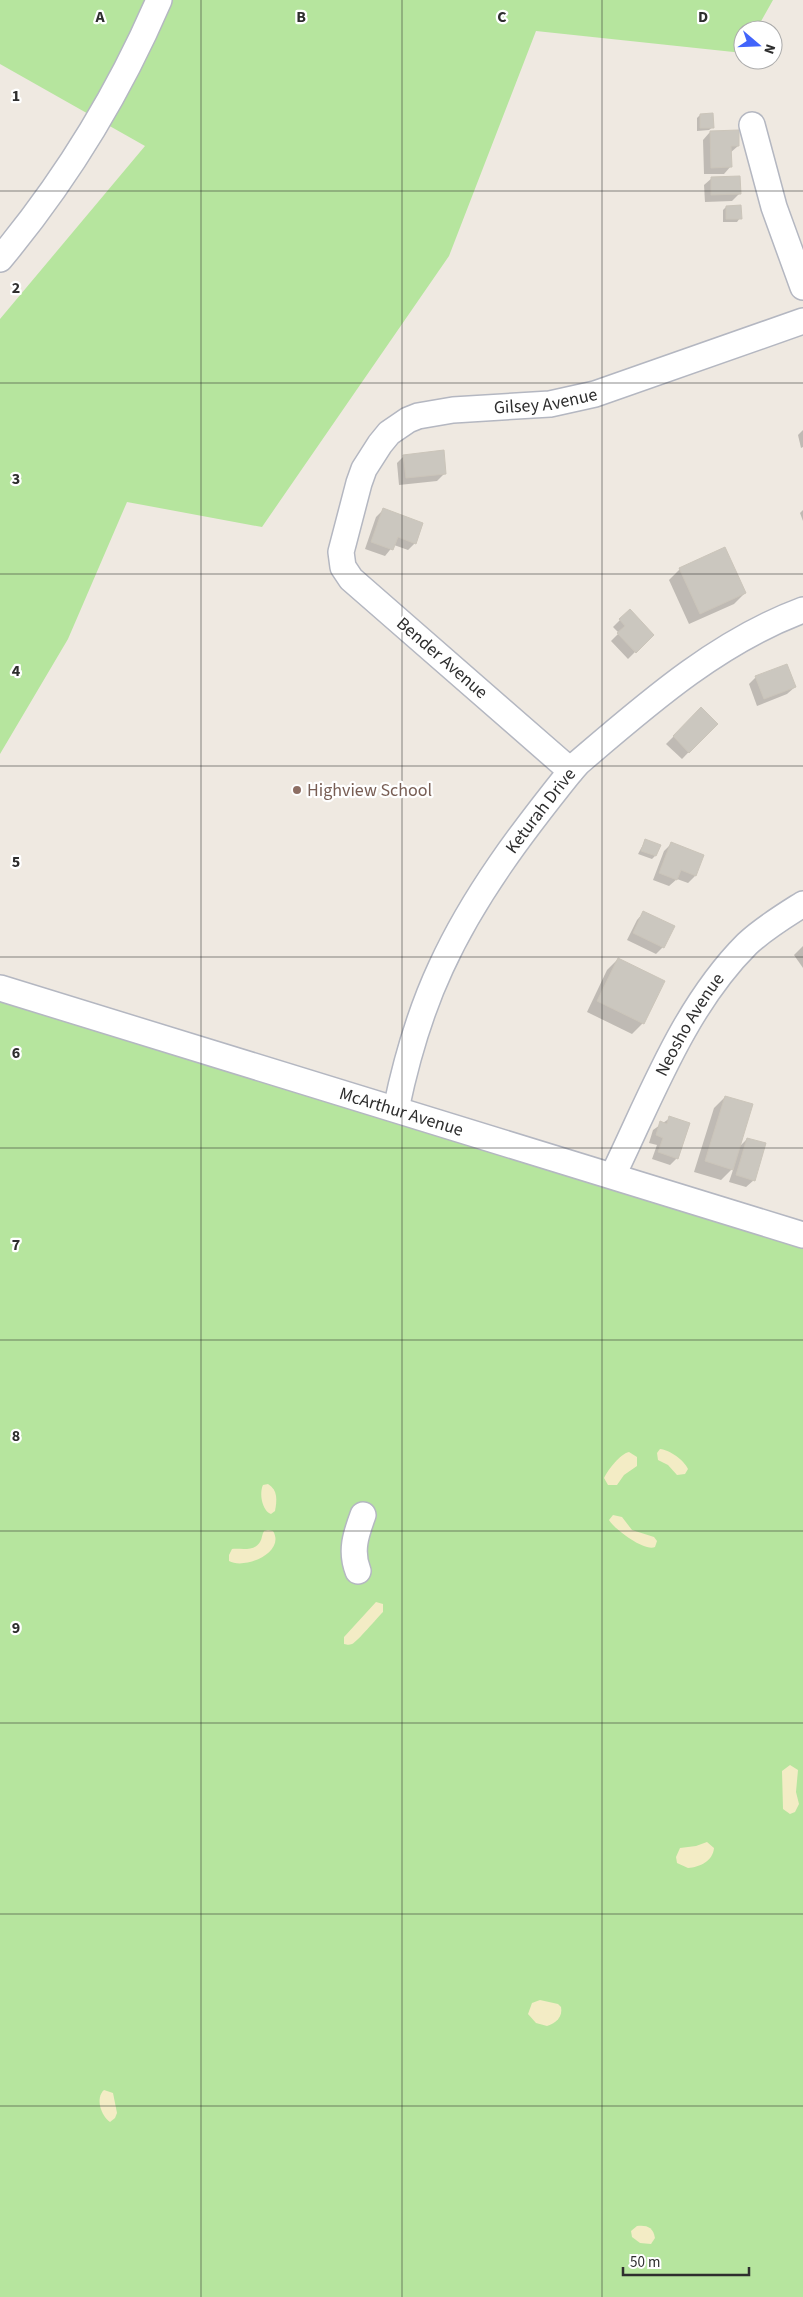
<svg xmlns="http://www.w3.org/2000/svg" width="803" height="2297" font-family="'Source Sans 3',sans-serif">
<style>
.green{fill:#b6e59e}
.sand{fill:#f3ecc5}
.shadow{fill:#0003}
.building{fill:#cbc7bf;stroke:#cbc5ba}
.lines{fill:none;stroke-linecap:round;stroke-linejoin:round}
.minor-casing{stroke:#b4b7c1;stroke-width:28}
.minor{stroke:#fff;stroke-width:25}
.grid{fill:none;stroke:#2e2e2e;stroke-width:1;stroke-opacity:0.55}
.education-dot{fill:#8d6e63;stroke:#fff;stroke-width:2}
.labels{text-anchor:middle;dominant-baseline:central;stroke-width:4.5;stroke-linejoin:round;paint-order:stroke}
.street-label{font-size:18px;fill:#2e2e2e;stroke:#fff}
.education-label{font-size:18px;fill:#785e54;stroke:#fff;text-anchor:start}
.grid-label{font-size:16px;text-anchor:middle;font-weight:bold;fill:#2e2e2e;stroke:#fff;stroke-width:4.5;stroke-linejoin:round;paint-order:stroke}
</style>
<rect width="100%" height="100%" fill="#efe9e1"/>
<g class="green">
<path d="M 0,0 L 773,0 L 756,30 L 743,30 L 743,53 L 536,31 L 449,256 L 262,527 L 127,502 L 68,639 L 0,754 L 0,319 L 145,146 L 0,64 Z"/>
<path d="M 0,988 L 803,1235 L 803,2297 L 0,2297 Z"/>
</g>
<g class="sand">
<path d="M 660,1449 C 670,1450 684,1460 688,1469 L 685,1474 L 677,1475 L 668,1465 L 658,1460 L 657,1453 Z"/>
<path d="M 629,1452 L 637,1457 L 637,1466 L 624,1475 L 617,1485 L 608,1485 L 604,1478 C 608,1470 620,1454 629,1452 Z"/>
<path d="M 268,1484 C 278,1490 277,1500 275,1511 L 271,1514 C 262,1511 259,1493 263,1485 Z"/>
<path d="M 613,1515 L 622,1517 L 632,1530 L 654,1537 L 657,1541 L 655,1547 C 645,1552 614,1529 609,1520 Z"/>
<path d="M 268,1530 L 273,1531 C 286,1552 245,1570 229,1561 L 229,1555 L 232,1549 C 241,1548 254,1552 260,1542 C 262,1539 262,1534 264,1531 Z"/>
<path d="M 376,1602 L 383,1604 L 383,1612 C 377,1618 357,1642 352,1644 C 349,1645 348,1645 344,1644 L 344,1637 Z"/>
<path d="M 790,1765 L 798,1770 L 796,1792 L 799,1804 L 795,1812 L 790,1814 L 783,1809 L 782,1771 Z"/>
<path d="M 707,1842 L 714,1848 C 713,1861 700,1867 688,1868 L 677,1863 L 676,1857 L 680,1848 L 696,1846 Z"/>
<path d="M 540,2000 L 558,2004 L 561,2007 C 563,2017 556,2023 547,2026 L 536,2023 L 528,2014 L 532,2003 Z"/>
<path d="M 104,2090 L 113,2093 L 117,2113 L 115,2118 L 110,2122 C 101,2116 95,2098 104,2090 Z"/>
<path d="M 637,2226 C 647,2225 653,2227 655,2238 L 651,2244 L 640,2243 L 632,2237 L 631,2231 Z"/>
</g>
<g class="shadow">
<path d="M 700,115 L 713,127 L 709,130 L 697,131 L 697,118 Z"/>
<path d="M 710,132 L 738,146 L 730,153 L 731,166 L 724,174 L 704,174 L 703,140 Z"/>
<path d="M 712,178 L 739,194 L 732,201 L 705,202 L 704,185 Z"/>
<path d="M 726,207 L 740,218 L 737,222 L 723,222 L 723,210 Z"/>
<path d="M 803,430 L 803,447 L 801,448 L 798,435 Z"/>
<path d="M 404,456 L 444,474 L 437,481 L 399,485 L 397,463 Z"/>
<path d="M 383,510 L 415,543 L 408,550 L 394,545 L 385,556 L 365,549 L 376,517 Z"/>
<path d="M 803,510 L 803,521 L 800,513 Z"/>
<path d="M 680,569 L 745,593 L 734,604 L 689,624 L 669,580 Z"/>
<path d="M 629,611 L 652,635 L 628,659 L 611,641 L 619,633 L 613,627 Z"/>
<path d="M 756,677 L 795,687 L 787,694 L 757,706 L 749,684 Z"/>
<path d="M 701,709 L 716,724 L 682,759 L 666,744 Z"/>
<path d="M 645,841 L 655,856 L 652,859 L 638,854 Z"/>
<path d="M 671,844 L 702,856 L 695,876 L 688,883 L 677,879 L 669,886 L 653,880 L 664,851 Z"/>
<path d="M 644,912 L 663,947 L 656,954 L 627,940 L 637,920 Z"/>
<path d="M 803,946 L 803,968 L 794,955 Z"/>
<path d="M 618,959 L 643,1023 L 632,1034 L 587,1012 L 607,970 Z"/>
<path d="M 725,1097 L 738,1148 L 747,1139 L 754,1180 L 746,1187 L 729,1182 L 734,1167 L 721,1180 L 694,1172 L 714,1108 Z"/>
<path d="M 670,1118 L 677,1158 L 670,1165 L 652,1159 L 657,1145 L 649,1143 L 653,1130 Z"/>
</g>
<g class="building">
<path d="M 713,113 L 714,128 L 700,128 L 700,114 Z"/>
<path d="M 739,130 L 739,146 L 731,146 L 732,167 L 711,168 L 710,131 Z"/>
<path d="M 740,176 L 741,194 L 711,195 L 711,177 Z"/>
<path d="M 741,205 L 742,219 L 726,219 L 726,206 Z"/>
<path d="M 444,450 L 446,474 L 406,478 L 403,455 Z"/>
<path d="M 383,508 L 423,523 L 416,544 L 398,537 L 393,550 L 371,542 Z"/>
<path d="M 725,547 L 746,593 L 700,614 L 679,568 Z"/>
<path d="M 630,609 L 654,635 L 636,653 L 617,633 L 625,626 L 619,619 Z"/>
<path d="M 787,664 L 796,687 L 764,699 L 755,676 Z"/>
<path d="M 701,707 L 718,724 L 689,753 L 673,736 Z"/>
<path d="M 645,839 L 661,845 L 656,856 L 641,851 Z"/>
<path d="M 671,842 L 704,855 L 696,876 L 681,870 L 677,880 L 659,873 Z"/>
<path d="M 643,911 L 675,926 L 664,948 L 633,933 Z"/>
<path d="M 618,958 L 665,981 L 644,1024 L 597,1001 Z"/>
<path d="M 725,1096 L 753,1104 L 733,1170 L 705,1161 Z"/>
<path d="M 669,1116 L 690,1123 L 678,1159 L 658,1152 L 663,1138 L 656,1135 L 660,1121 L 667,1124 Z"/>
<path d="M 747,1138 L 766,1143 L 755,1181 L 736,1175 Z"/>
</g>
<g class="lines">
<defs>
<g id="minor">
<path d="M 752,125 L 774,207 L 803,287"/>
<path d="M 0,259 C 65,181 119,93 159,0"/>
<path id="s1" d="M 571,771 L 351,579 L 343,567 L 341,552 L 359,483 L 364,469 L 380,444 L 389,433 L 408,420 L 418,416 L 453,410 L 550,404 L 595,394 L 803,321"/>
<path id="s2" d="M 0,988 L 803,1235"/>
<path id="s3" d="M 396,1109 C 406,1061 420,1012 441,967 C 474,895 522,832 571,771 L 578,763 C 647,704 717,642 803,610"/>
<path id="s4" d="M 613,1175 C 651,1097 684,1007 747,944 C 764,928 784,916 803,904"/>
<path d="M 358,1571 C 350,1551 356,1534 363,1515"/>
</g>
</defs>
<use href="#minor" class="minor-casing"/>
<use href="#minor" class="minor"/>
</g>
<path class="grid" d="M 201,0 L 201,2297M 402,0 L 402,2297M 602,0 L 602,2297M 0,191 L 803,191M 0,383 L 803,383M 0,574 L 803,574M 0,766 L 803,766M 0,957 L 803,957M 0,1148 L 803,1148M 0,1340 L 803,1340M 0,1531 L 803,1531M 0,1723 L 803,1723M 0,1914 L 803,1914M 0,2106 L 803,2106"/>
<circle class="education-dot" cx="297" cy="790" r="5"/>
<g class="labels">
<g class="street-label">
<text stroke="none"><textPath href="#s1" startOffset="614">Gilsey Avenue</textPath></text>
<text transform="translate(442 658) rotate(41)">Bender Avenue</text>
<text stroke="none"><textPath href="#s3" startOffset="335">Keturah Drive</textPath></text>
<text stroke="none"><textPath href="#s4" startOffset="169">Neosho Avenue</textPath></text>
<text stroke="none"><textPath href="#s2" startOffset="420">McArthur Avenue</textPath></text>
</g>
<g class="education-label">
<text x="307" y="790">Highview School</text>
</g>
</g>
<g class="grid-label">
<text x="100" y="22">A</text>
<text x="301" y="22">B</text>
<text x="502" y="22">C</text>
<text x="703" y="22">D</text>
<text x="16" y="101">1</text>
<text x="16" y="293">2</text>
<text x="16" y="484">3</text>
<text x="16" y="676">4</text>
<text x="16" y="867">5</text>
<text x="16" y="1058">6</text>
<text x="16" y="1250">7</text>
<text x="16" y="1441">8</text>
<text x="16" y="1633">9</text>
</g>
<g transform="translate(758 45) rotate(109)"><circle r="24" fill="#ffffff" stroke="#ababab"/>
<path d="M0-4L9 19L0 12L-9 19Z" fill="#4264fb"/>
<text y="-8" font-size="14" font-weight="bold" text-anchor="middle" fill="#2e2e2e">N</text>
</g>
<path d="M623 2267v8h126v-8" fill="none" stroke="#2e2e2e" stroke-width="2.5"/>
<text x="630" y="2267" font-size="15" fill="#2e2e2e" stroke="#ffffff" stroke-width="4" paint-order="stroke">50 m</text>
</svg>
